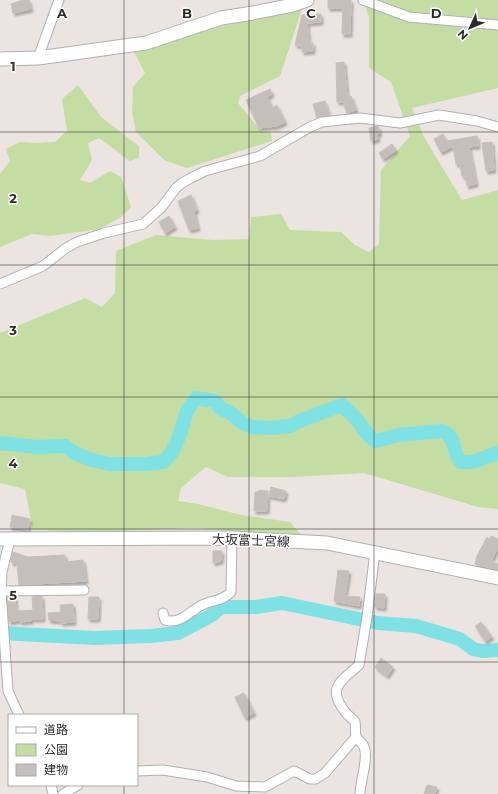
<svg xmlns="http://www.w3.org/2000/svg" width="498" height="794" font-family="Montserrat,'Noto Sans JP',sans-serif">
<style>
.green{fill:#c4dda2}
.lines{fill:none;stroke-linecap:round;stroke-linejoin:round}
.river{stroke:#7ee1e3;stroke-width:14}
.building{fill:#c5bfbb;stroke:#c8bfba;filter:url(#shadow)}
.street-casing{stroke:#acb1b7;stroke-width:11}
.secondary-casing{stroke:#acb1b7;stroke-width:15}
.street{stroke:#fff;stroke-width:9}
.secondary{stroke:#fff;stroke-width:13}
.grid{fill:none;stroke:#2c2c2c;stroke-width:1;stroke-opacity:0.55}
.labels{text-anchor:middle;dominant-baseline:central;stroke-width:3;stroke-linejoin:round;paint-order:stroke}
.street-label{font-size:13px;fill:#2c2c2c;stroke:#fff}
.grid-label{font-size:13px;text-anchor:middle;font-weight:bold;fill:#2c2c2c;stroke:#fff;stroke-width:3;stroke-linejoin:round;paint-order:stroke}
</style>
<defs>
<filter id="shadow"><feDropShadow dx="2" dy="3" stdDeviation="1" flood-color="#0004"/></filter>
</defs>
<rect width="100%" height="100%" fill="#ece4e0"/>
<g class="green">
<path d="M 363,0 L 498,0 L 498,88 L 412,108 L 424,137 L 462,200 L 498,190 L 498,509 L 478,507 L 364,473 L 292,477 L 228,477 L 206,467 L 181,488 L 178,501 L 198,504 L 241,515 L 290,522 L 302,536 L 195,528 L 89,532 L 33,530 L 25,489 L 0,483 L 0,333 L 85,298 L 102,307 L 115,293 L 116,251 L 156,235 L 213,240 L 249,239 L 251,217 L 281,214 L 290,230 L 341,232 L 355,245 L 369,252 L 379,244 L 381,170 L 410,136 L 391,82 L 369,68 L 369,17 Z"/>
<path d="M 302,9 L 280,76 L 240,96 L 238,103 L 262,132 L 271,132 L 272,141 L 187,168 L 164,160 L 136,132 L 132,112 L 133,87 L 145,73 L 133,50 L 198,31 Z"/>
<path d="M 78,85 L 101,117 L 139,146 L 139,158 L 130,161 L 99,138 L 88,143 L 92,160 L 80,180 L 90,183 L 110,171 L 121,177 L 131,207 L 121,217 L 100,229 L 50,236 L 32,234 L 0,247 L 0,174 L 10,161 L 6,149 L 20,142 L 37,143 L 55,142 L 67,131 L 62,99 Z"/>
</g>
<g class="lines">
<g class="river">
<path d="M 0,443 L 37,447 L 65,446 L 76,454 L 92,460 L 109,464 L 146,464 L 163,462 L 172,452 L 179,437 L 187,411 L 196,398 L 215,401 L 221,409 L 229,412 L 244,424 L 252,427 L 270,428 L 290,426 L 297,422 L 342,405 C 347,410 352,414 356,419 C 364,427 365,435 376,441 L 398,435 L 442,431 C 457,436 451,451 461,462 C 476,464 485,456 498,453"/>
<path d="M 0,633 L 95,638 L 151,636 L 178,633 L 212,615 L 221,607 L 256,607 L 282,603 L 378,623 L 416,626 L 460,639 L 473,649 L 482,651 L 498,650"/>
</g>
</g>
<g class="building">
<path d="M 23,0 L 29,0 L 31,9 L 13,13 L 11,4 Z"/>
<path d="M 328,0 L 351,0 L 350,34 L 342,34 L 343,8 L 328,8 Z"/>
<path d="M 321,14 L 321,22 L 307,23 L 309,43 L 313,43 L 313,51 L 302,52 L 302,46 L 295,45 L 302,15 Z"/>
<path d="M 344,62 L 347,97 L 351,96 L 356,110 L 347,113 L 343,102 L 337,102 L 336,63 Z"/>
<path d="M 270,89 L 272,94 L 267,97 L 273,108 L 277,105 L 285,122 L 277,126 L 259,128 L 246,100 Z"/>
<path d="M 325,101 L 329,115 L 317,118 L 313,104 Z"/>
<path d="M 378,126 L 380,133 L 377,134 L 378,139 L 371,141 L 369,128 Z"/>
<path d="M 443,134 L 446,141 L 477,136 L 478,146 L 469,147 L 476,184 L 467,186 L 465,176 L 462,176 L 460,166 L 459,164 L 456,164 L 453,146 L 441,152 L 434,139 Z"/>
<path d="M 492,142 L 494,170 L 486,171 L 482,143 Z"/>
<path d="M 392,144 L 396,150 L 383,159 L 379,153 Z"/>
<path d="M 191,195 L 197,210 L 194,212 L 198,228 L 189,230 L 178,201 Z"/>
<path d="M 169,216 L 175,227 L 165,233 L 159,222 Z"/>
<path d="M 271,487 L 286,491 L 284,499 L 269,496 Z"/>
<path d="M 259,490 L 268,491 L 267,511 L 254,511 L 255,492 L 258,492 Z"/>
<path d="M 12,515 L 30,519 L 28,530 L 10,527 Z"/>
<path d="M 491,536 L 498,539 L 498,546 L 492,560 L 494,561 L 494,563 L 498,564 L 498,570 L 475,564 L 477,556 L 487,537 L 490,539 Z"/>
<path d="M 213,551 L 222,551 L 221,561 L 213,563 Z"/>
<path d="M 13,552 L 28,557 L 65,555 L 65,562 L 83,560 L 86,581 L 19,585 L 17,564 L 11,562 Z"/>
<path d="M 338,570 L 349,571 L 345,596 L 360,597 L 359,606 L 334,601 Z"/>
<path d="M 376,594 L 385,594 L 384,608 L 375,607 Z"/>
<path d="M 42,596 L 43,619 L 31,619 L 31,621 L 20,622 L 20,620 L 9,622 L 7,597 L 15,597 L 16,611 L 33,610 L 32,597 Z"/>
<path d="M 89,597 L 99,597 L 98,619 L 88,619 Z"/>
<path d="M 73,604 L 74,622 L 61,623 L 61,621 L 49,620 L 48,613 L 61,612 L 60,605 Z"/>
<path d="M 481,622 L 492,637 L 485,641 L 475,626 Z"/>
<path d="M 381,658 L 393,667 L 387,676 L 375,667 Z"/>
<path d="M 244,693 L 254,713 L 245,718 L 235,697 Z"/>
<path d="M 427,785 L 437,787 L 435,794 L 424,794 Z"/>
</g>
<g class="lines">
<defs>
<g id="street">
<path d="M 363,0 L 409,17 L 498,25"/>
<path d="M 38,58 L 59,0"/>
<path d="M 0,284 L 43,266 L 66,248 L 77,242 L 104,233 L 143,224 L 161,208 L 176,188 L 182,183 L 191,178 L 205,171 L 260,156 L 310,127 L 322,122 L 360,118 L 400,123 L 439,115 L 477,121 L 498,127"/>
<path d="M 10,539 L 2,572 L 1,591 L 8,691 L 19,715"/>
<path d="M 1,591 L 84,590"/>
<path d="M 163,613 L 165,620 C 180,625 190,611 202,605 C 212,600 223,601 231,592 L 232,538"/>
<path d="M 356,737 C 358,740 363,743 364,747 C 369,757 360,782 360,794"/>
<path d="M 137,771 L 163,770 L 207,777 L 236,786 L 265,787 L 294,771 L 310,779 L 316,779 L 325,773 L 356,737 C 355,733 356,726 355,722 C 353,718 348,716 346,713 C 326,688 340,682 359,665 L 367,617 L 375,552"/>
<path d="M 51,785 L 53,794"/>
<path d="M 63,794 L 78,785"/>
</g>
<g id="secondary">
<path d="M 0,59 L 38,58 L 146,43 L 221,18 L 253,13 L 293,5 L 307,0"/>
<path d="M 0,539 L 232,538 L 327,543 L 498,578"/>
</g>
</defs>
<use href="#street" class="street-casing"/>
<use href="#secondary" class="secondary-casing"/>
<use href="#street" class="street"/>
<use href="#secondary" class="secondary"/>
</g>
<path class="grid" d="M 124,0 L 124,715M 249,0 L 249,794M 374,0 L 374,794M 0,132 L 498,132M 0,265 L 498,265M 0,397 L 498,397M 0,529 L 498,529M 0,662 L 498,662M 124,785 L 124,794"/>
<g class="labels">
<g class="street-label">
<text transform="translate(251 540) rotate(2)">大坂富士宮線</text>
</g>
</g>
<g class="grid-label">
<text x="62" y="18">A</text>
<text x="187" y="18">B</text>
<text x="311" y="18">C</text>
<text x="436" y="18">D</text>
<text x="13" y="71">1</text>
<text x="13" y="203">2</text>
<text x="13" y="335">3</text>
<text x="13" y="468">4</text>
<text x="13" y="600">5</text>
</g>
<rect x="8" y="714" width="130" height="72" fill="#ffffff" stroke="#ababab"/>
<rect x="16" y="727" width="20" height="6" fill="#ffffff" stroke="#ababab"/>
<text x="44" y="734" font-size="12" fill="#2c2c2c">道路</text>
<rect x="16" y="744" width="20" height="12" fill="#c4dda2" stroke="#ababab"/>
<text x="44" y="754" font-size="12" fill="#2c2c2c">公園</text>
<rect x="16" y="764" width="20" height="12" fill="#c5bfbb" stroke="#ababab"/>
<text x="44" y="774" font-size="12" fill="#2c2c2c">建物</text>
<g transform="translate(470 28) rotate(226)" stroke="#ffffff" stroke-width="3" paint-order="stroke">
<path d="M0-3L7 15L0 10L-7 15Z" fill="#2c2c2c"/>
<text y="-6" font-size="11" font-weight="bold" text-anchor="middle" fill="#2c2c2c">N</text>
</g>
</svg>
